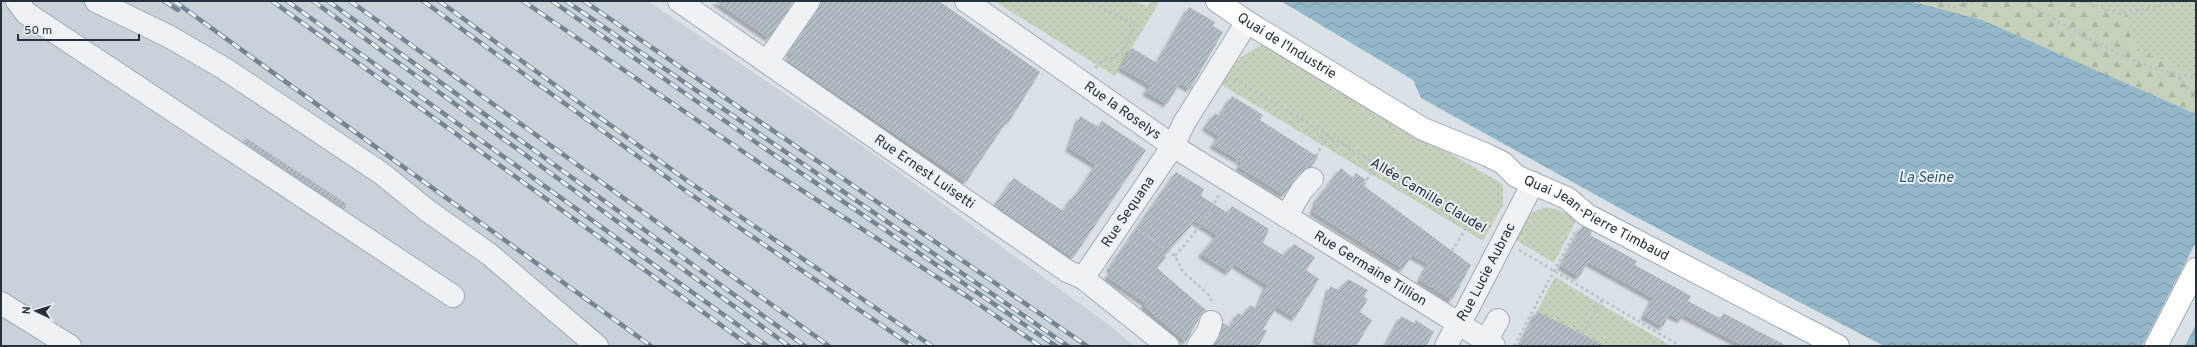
<svg xmlns="http://www.w3.org/2000/svg" width="2197" height="347" font-family="Overpass,sans-serif">
<style>
.built{fill:#c9d1d9}
.grass{fill:url(#grass-dots)}
.forest{fill:url(#forest-firs)}
.water{fill:url(#water-waves)}
.pier{fill:#dbe2e7}
.building{fill:url(#building-hatch);filter:url(#shadow)}
.lines{fill:none;stroke-linecap:round;stroke-linejoin:round}
.minor-casing{stroke:#a1aab1;stroke-width:24}
.major-casing{stroke:#9aa8b3;stroke-width:24}
.path{stroke:#bac0c5;stroke-width:2.5;stroke-dasharray:3 3;stroke-linecap:butt}
.minor{stroke:#eef2f5;stroke-width:22}
.major{stroke:#fff;stroke-width:22}
.rail-casing{stroke:#748491;stroke-width:4.5}
.rail{stroke:#eaf0f4;stroke-width:3;stroke-dasharray:9;stroke-linecap:butt}
.labels{text-anchor:middle;dominant-baseline:central;stroke-width:4;stroke-linejoin:round;paint-order:stroke}
.street-label{font-size:14px;fill:#25323d;stroke:#eaf0f4}
.water-label{font-size:15px;font-style:italic;fill:#2d5972;stroke:#eaf0f4}
</style>
<defs>
<pattern id="grass-dots" width="8" height="8" patternUnits="userSpaceOnUse"><rect width="8" height="8" fill="#c5d1bc"/><path d="M2 2h.1M6 6h.1" fill="none" stroke="#a9b4a2" stroke-width="1.8" stroke-linecap="round"/></pattern>
<pattern id="forest-firs" width="22" height="20" patternUnits="userSpaceOnUse"><rect width="22" height="20" fill="#c5d1bc"/><path d="M5 1l3.5 6h-7zM16 11l3.5 6h-7z" fill="#a9b4a2"/></pattern>
<pattern id="water-waves" width="16" height="10" patternUnits="userSpaceOnUse"><rect width="16" height="10" fill="#94b7c9"/><path d="M0 5q4-4 8 0t8 0" fill="none" stroke="#7995a4"/></pattern>
<pattern id="building-hatch" width="6" height="6" patternUnits="userSpaceOnUse"><rect width="6" height="6" fill="#b2bcc3"/><path d="M-1 1l2-2M0 6l6-6M5 7l2-2" fill="none" stroke="#9199a0"/></pattern>
<filter id="shadow"><feDropShadow dx="-3.5" dy="3.5" stdDeviation="1" flood-color="#0004"/></filter>
</defs>
<rect width="100%" height="100%" fill="#dbe2e7"/>
<path class="built" d="M 1,1 L 648,1 L 874,154 L 1109,325 L 1134,346 L 1,346 Z"/>
<g class="grass">
<path d="M 994,1 L 1134,1 L 1147,6 L 1151,1 L 1160,1 L 1115,76 Z"/>
<path d="M 1910,1 L 2196,1 L 2196,114 L 1982,20 Z"/>
<path d="M 1261,45 L 1503,184 L 1503,205 L 1483,241 L 1220,84 L 1240,58 Z"/>
<path d="M 1546,207 L 1559,210 L 1577,219 L 1554,263 L 1513,238 L 1528,214 Z"/>
<path d="M 1555,277 L 1671,346 L 1606,346 L 1537,311 Z"/>
</g>
<path class="forest" d="M 1910,1 L 2076,1 L 2119,14 L 2127,14 L 2136,50 L 2174,64 L 2196,81 L 2196,114 L 1982,20 Z"/>
<path class="water" d="M 1281,1 L 1910,1 L 1982,20 L 2196,114 L 2196,346 L 1884,346 L 1632,215 L 1421,98 L 1413,80 Z"/>
<path class="pier" d="M 2196,242 L 2196,324 L 2185,346 L 2142,346 Z"/>
<g class="building">
<path d="M 715,1 L 794,1 L 769,38 Z"/>
<path d="M 821,1 L 939,1 L 1040,72 L 1009,122 L 1007,121 L 966,182 L 787,60 L 791,53 L 789,52 L 819,8 Z"/>
<path d="M 1189,7 L 1215,22 L 1213,26 L 1223,32 L 1190,89 L 1180,83 L 1167,104 L 1146,92 L 1150,85 L 1121,68 L 1132,48 L 1157,63 Z"/>
<path d="M 1232,96 L 1263,115 L 1260,120 L 1318,157 L 1311,167 L 1303,170 L 1296,178 L 1284,195 L 1239,167 L 1242,162 L 1213,145 L 1219,136 L 1205,127 L 1215,113 L 1219,116 Z"/>
<path d="M 1080,116 L 1098,127 L 1102,121 L 1146,150 L 1073,258 L 995,205 L 1014,178 L 1063,211 L 1074,195 L 1076,196 L 1096,165 L 1069,148 Z"/>
<path d="M 246,138 L 347,204 L 344,209 L 243,142 Z"/>
<path d="M 1341,168 L 1353,178 L 1356,173 L 1366,180 L 1363,185 L 1471,265 L 1452,300 L 1420,280 L 1428,264 L 1412,255 L 1403,269 L 1313,212 L 1317,199 Z"/>
<path d="M 1176,172 L 1204,189 L 1201,196 L 1228,213 L 1232,206 L 1269,229 L 1263,243 L 1283,255 L 1294,244 L 1315,257 L 1306,270 L 1319,279 L 1295,318 L 1277,307 L 1263,329 L 1267,331 L 1258,346 L 1213,346 L 1220,336 L 1223,323 L 1230,327 L 1238,313 L 1243,316 L 1250,305 L 1257,309 L 1267,285 L 1234,264 L 1229,272 L 1201,254 L 1217,235 L 1195,221 L 1164,256 L 1166,257 L 1157,268 L 1207,311 L 1202,313 L 1186,342 L 1144,306 L 1146,303 L 1107,277 L 1112,270 L 1109,268 Z"/>
<path d="M 1582,226 L 1592,231 L 1590,235 L 1637,261 L 1635,265 L 1691,296 L 1688,301 L 1721,319 L 1723,313 L 1787,346 L 1744,346 L 1684,315 L 1681,320 L 1669,314 L 1663,327 L 1644,316 L 1653,298 L 1588,262 L 1579,277 L 1561,266 Z"/>
<path d="M 1348,279 L 1368,290 L 1364,297 L 1368,299 L 1360,312 L 1372,320 L 1356,346 L 1325,346 L 1316,340 L 1330,286 L 1338,290 Z"/>
<path d="M 1537,311 L 1582,334 L 1606,346 L 1519,346 Z"/>
<path d="M 1401,316 L 1414,323 L 1416,320 L 1434,332 L 1426,346 L 1385,346 Z"/>
</g>
<g class="lines">
<defs>
<g id="minor">
<path d="M 17,1 L 26,13 L 453,296"/>
<path d="M 96,1 L 170,37 L 225,69 L 381,173 L 428,211 L 489,254 L 597,346"/>
<path id="s1" d="M 679,1 L 1067,271 L 1083,278 L 1168,346"/>
<path id="s2" d="M 966,1 L 1173,146 L 1458,323 L 1446,346"/>
<path d="M 767,62 L 809,1"/>
<path d="M 1286,216 L 1302,190 L 1312,179"/>
<path id="s3" d="M 1083,278 L 1173,146 L 1184,123 L 1247,22"/>
<path d="M 1,303 L 70,346"/>
<path d="M 1486,341 L 1498,320"/>
<path d="M 1198,346 L 1208,332 L 1211,322"/>
<path id="s4" d="M 1494,346 L 1458,323 L 1466,312 L 1533,183"/>
</g>
<g id="major">
<path id="s5" d="M 1217,1 L 1247,22 L 1423,129 L 1487,155 L 1503,163 L 1516,176 L 1567,198 L 1587,215 L 1838,346"/>
<path d="M 2156,346 L 2196,269"/>
</g>
</defs>
<use href="#minor" class="minor-casing"/>
<use href="#major" class="major-casing"/>
<g class="path">
<path d="M 1087,1 L 1135,24 L 1122,54 L 1099,63 L 1095,69"/>
<path d="M 1930,1 L 1954,7 L 1977,1"/>
<path d="M 2021,1 C 2072,28 2139,73 2196,77"/>
<path d="M 2084,1 L 2119,14 L 2185,1"/>
<path d="M 2179,77 L 2196,99"/>
<path d="M 1234,79 L 1487,231"/>
<path d="M 1316,156 L 1328,135"/>
<path d="M 1236,163 L 1246,147"/>
<path d="M 1364,185 L 1376,164"/>
<path d="M 1138,229 L 1175,256 L 1183,272 L 1208,294 L 1213,304"/>
<path d="M 1519,250 L 1680,346"/>
<path d="M 1452,251 L 1470,221"/>
<path d="M 1175,256 L 1202,224 L 1219,195"/>
<path d="M 1582,334 L 1602,300"/>
<path d="M 1514,346 L 1576,230"/>
</g>
<use href="#minor" class="minor"/>
<use href="#major" class="major"/>
<defs>
<g id="rail">
<path d="M 164,1 L 178,10"/>
<path d="M 174,1 L 651,346"/>
<path d="M 272,1 L 750,346"/>
<path d="M 287,1 L 767,346"/>
<path d="M 313,1 L 789,346"/>
<path d="M 328,1 L 805,346"/>
<path d="M 350,1 L 829,346"/>
<path d="M 423,1 L 683,189 L 912,346"/>
<path d="M 439,1 L 689,182 L 932,346"/>
<path d="M 523,1 L 764,166 L 968,297 L 1040,346"/>
<path d="M 552,1 L 751,139 L 1056,346"/>
<path d="M 566,1 L 1068,346"/>
<path d="M 584,1 L 1087,346"/>
</g>
</defs>
<use href="#rail" class="rail-casing"/>
<use href="#rail" class="rail"/>
</g>
<g class="labels">
<g class="street-label">
<text stroke="none"><textPath href="#s5" startOffset="83">Quai de l'Industrie</textPath></text>
<text stroke="none"><textPath href="#s2" startOffset="191">Rue la Roselys</textPath></text>
<text stroke="none"><textPath href="#s1" startOffset="299">Rue Ernest Luisetti</textPath></text>
<text transform="translate(1428 196) rotate(31)">Allée Camille Claudel</text>
<text stroke="none"><textPath href="#s3" startOffset="80">Rue Sequana</textPath></text>
<text stroke="none"><textPath href="#s5" startOffset="439">Quai Jean-Pierre Timbaud</textPath></text>
<text stroke="none"><textPath href="#s2" startOffset="485">Rue Germaine Tillion</textPath></text>
<text stroke="none"><textPath href="#s4" startOffset="101">Rue Lucie Aubrac</textPath></text>
</g>
<g class="water-label">
<text x="1926" y="178">La Seine</text>
</g>
</g>
<rect width="2197" height="347" fill="none" stroke="#25323d" stroke-width="4"/>
<g transform="translate(36 311) rotate(274)" stroke="#eaf0f4" stroke-width="3" paint-order="stroke">
<path d="M0-3L7 15L0 10L-7 15Z" fill="#25323d"/>
<text y="-6" font-size="11" font-weight="bold" text-anchor="middle" fill="#25323d">N</text>
</g>
<path d="M18 34v6h121v-6" fill="none" stroke="#25323d" stroke-width="2"/>
<text x="24" y="34" font-size="12" fill="#25323d" stroke="#eaf0f4" stroke-width="3" paint-order="stroke">50 m</text>
</svg>
